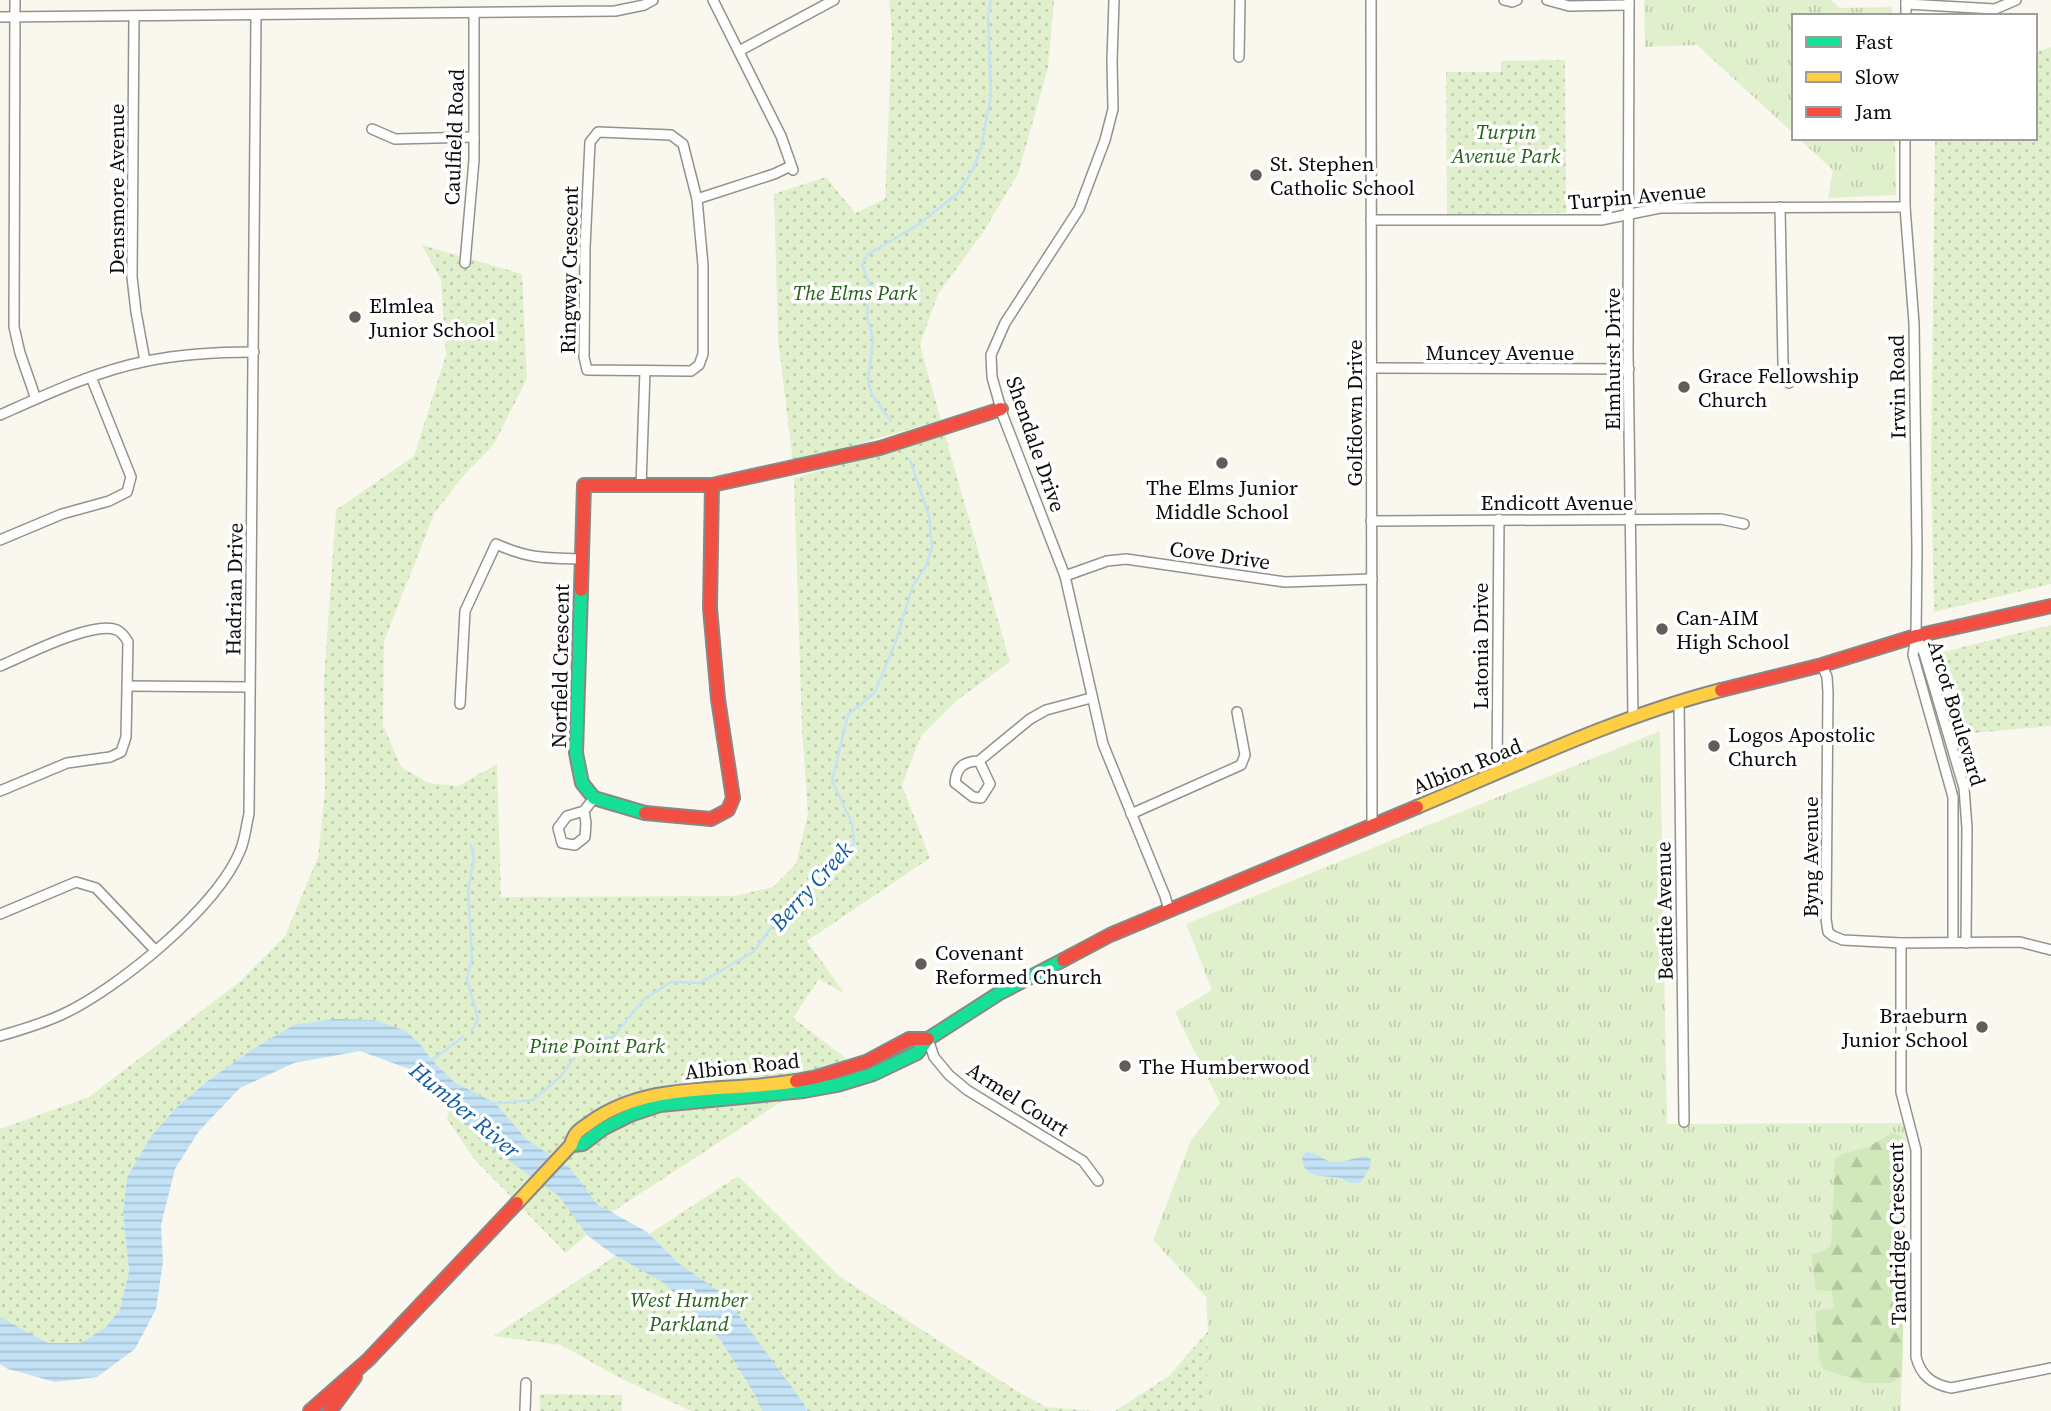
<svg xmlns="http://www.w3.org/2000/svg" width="2051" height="1411" font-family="'Source Serif 4',serif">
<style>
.grass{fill:url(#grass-tufts)}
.forest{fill:url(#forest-firs)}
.park{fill:url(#park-dots)}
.water{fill:url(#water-rules)}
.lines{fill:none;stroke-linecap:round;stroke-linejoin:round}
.stream{stroke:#c3e2f6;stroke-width:2.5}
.street-casing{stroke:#93928d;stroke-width:12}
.fast-casing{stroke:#898884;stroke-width:16}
.slow-casing{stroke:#898884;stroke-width:16}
.jam-casing{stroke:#898884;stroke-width:16}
.street{stroke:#fefefc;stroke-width:9}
.fast{stroke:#16e098;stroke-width:12}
.slow{stroke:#ffcf43;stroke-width:12}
.jam{stroke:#f24e42;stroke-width:12}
.poi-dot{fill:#5f5e5a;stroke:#fff;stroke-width:2.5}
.labels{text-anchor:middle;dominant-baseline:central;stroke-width:7;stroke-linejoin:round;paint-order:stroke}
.park-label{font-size:21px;font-style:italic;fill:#266419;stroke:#fff}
.street-label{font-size:21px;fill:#0b0b0b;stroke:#fff}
.poi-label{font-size:21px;fill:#0b0b0b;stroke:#fff;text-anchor:start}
.water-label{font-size:23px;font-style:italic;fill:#105ca1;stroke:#fff}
</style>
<defs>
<pattern id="grass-tufts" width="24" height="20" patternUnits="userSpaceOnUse" patternTransform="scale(1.75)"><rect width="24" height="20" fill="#e1f0cc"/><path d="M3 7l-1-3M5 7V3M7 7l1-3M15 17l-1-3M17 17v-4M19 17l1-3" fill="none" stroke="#c0ccae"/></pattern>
<pattern id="forest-firs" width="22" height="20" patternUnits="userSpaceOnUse" patternTransform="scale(1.75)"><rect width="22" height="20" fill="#d1e9ba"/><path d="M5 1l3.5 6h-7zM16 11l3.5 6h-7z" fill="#b2c69f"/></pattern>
<pattern id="park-dots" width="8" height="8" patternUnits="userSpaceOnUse" patternTransform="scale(1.75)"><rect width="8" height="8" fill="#e1f0cc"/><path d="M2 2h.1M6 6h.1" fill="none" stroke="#c0ccae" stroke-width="1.8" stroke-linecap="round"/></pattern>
<pattern id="water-rules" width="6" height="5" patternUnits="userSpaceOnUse" patternTransform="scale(1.75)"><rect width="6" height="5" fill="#c3e2f6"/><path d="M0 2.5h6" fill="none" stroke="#a6c1d2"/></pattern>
</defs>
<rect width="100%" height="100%" fill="#faf8ee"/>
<g class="grass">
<path d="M 1644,0 L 1831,0 L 1840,8 L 1892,7 L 1892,16 L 1794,16 L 1794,134 L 1697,45 L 1645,47 Z"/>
<path d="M 1798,138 L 1895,138 L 1896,195 L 1828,198 L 1833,170 Z"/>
<path d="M 1660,731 L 1667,1124 L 1907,1123 L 1901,1411 L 1206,1411 L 1208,1331 L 1206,1297 L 1153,1240 L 1191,1140 L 1220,1103 L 1175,1012 L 1212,990 L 1186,924 Z"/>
</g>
<path class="forest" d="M 1892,1133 L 1902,1137 L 1907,1148 L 1902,1375 L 1891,1383 L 1865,1383 L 1823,1369 L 1819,1357 L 1815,1311 L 1834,1308 L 1832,1291 L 1816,1290 L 1811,1253 L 1820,1253 L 1831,1246 L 1835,1159 L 1842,1154 L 1866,1148 Z"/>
<g class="park">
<path d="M 889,0 L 1054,0 L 1048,68 L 1018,174 L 984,231 L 938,294 L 920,345 L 941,420 L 793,463 L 778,338 L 774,194 L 826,177 L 855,213 L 885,199 L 892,34 Z"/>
<path d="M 2051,47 L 2051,584 L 1934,612 L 1931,467 L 1935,138 L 2035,138 L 2035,52 Z"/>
<path d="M 1565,60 L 1566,213 L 1447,214 L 1446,72 L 1501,72 L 1501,61 Z"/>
<path d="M 422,245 L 522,274 L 527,379 L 494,444 L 465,474 L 435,512 L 384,641 L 383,725 L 401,767 L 429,783 L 458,786 L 497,764 L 501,897 L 734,896 L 773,887 L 796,864 L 808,814 L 802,730 L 794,478 L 945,435 L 1010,662 L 956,701 L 921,736 L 902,785 L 930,858 L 807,941 L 845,994 L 819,979 L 793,1018 L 847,1059 L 612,1212 L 566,1253 L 475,1160 L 447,1119 L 454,1082 L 432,1060 L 421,1045 L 406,1031 L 374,1020 L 335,1019 L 253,1049 L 205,1083 L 177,1107 L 152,1135 L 127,1177 L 123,1214 L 129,1271 L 120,1309 L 106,1327 L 81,1343 L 48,1343 L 0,1317 L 0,1129 L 89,1097 L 242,980 L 285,936 L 318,857 L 325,792 L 324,679 L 336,510 L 414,456 L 446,355 L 441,280 Z"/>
<path d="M 2051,625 L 2051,726 L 1962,734 L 1939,653 Z"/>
<path d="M 738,1176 L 839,1276 L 1015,1390 L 1046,1407 L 1094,1411 L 807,1411 L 804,1404 L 754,1393 L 762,1411 L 691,1411 L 620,1378 L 561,1345 L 493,1336 Z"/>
<path d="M 1208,1331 L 1206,1411 L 1115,1411 L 1169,1376 Z"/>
<path d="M 540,1394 L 622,1395 L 622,1411 L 540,1411 Z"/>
</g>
<g class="water">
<path d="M 335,1019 L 375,1020 L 406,1031 L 421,1045 L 432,1060 L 454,1082 L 495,1103 L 527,1140 L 570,1168 L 597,1204 L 647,1232 L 677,1262 L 724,1295 L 804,1404 L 807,1411 L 762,1411 L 754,1393 L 720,1339 L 664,1283 L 611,1253 L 587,1235 L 559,1196 L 494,1150 L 442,1102 L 426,1080 L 412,1070 L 360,1051 L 294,1063 L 240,1088 L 199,1131 L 175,1169 L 161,1225 L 163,1262 L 156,1309 L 135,1349 L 97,1377 L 55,1382 L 8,1369 L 0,1364 L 0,1317 L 48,1343 L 81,1343 L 106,1327 L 120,1309 L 129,1271 L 123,1214 L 127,1177 L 152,1135 L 177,1107 L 205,1083 L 253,1049 L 294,1025 Z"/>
<path d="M 1307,1152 C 1318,1152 1323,1161 1333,1162 C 1343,1163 1356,1157 1367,1156 L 1371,1160 L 1370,1167 L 1361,1182 C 1352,1185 1348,1181 1339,1178 C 1323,1174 1303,1181 1302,1156 Z"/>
</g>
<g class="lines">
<g class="stream">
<path d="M 891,421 L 872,395 L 868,380 L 873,340 L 867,315 L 870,284 L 862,265 L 867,255 L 919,224 L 958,193 L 973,170 L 981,147 L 991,96 L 988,15 L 991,0"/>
<path d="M 471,1032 L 478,1019 L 467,979 L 472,958 L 468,891 L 474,859 L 471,845"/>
<path d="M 432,1060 L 463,1037"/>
<path d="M 491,1104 L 533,1100 L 561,1076 L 580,1050 L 601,1038 L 613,1037 L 644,999 L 671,982 L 700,983 L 753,952 L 779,917 L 829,861 L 844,857 L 854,843 L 852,823 L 832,781 L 848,715 L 875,692 L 896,641 L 913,585 L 925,568 L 932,547 L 929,516 L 910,460"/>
</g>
<defs>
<g id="street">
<path d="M 15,0 L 14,327 L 20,353 L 36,399"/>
<path d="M 713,0 L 781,136 L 793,170"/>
<path d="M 1114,0 L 1112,61 L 1113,109 L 1105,140 L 1079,209 L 1005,323 L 991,355 L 992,377 L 1003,416 L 1065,576 L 1103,744 L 1165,896 L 1169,910"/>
<path d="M 1371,0 L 1372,826"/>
<path d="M 1504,0 L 1512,2 L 1517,0"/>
<path d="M 1547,0 L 1569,6 L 1629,5"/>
<path d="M 1629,0 L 1628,352 L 1633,717"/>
<path d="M 1906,4 L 1995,9 L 2016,0"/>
<path d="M 134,16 L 132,277 L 136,312 L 145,361"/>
<path d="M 1906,16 L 1906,0"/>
<path d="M 0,17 L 615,11 L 644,5 L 653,0"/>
<path d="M 739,51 L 834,0"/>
<path d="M 1239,57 L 1240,0"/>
<path d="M 372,129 L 395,139 L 474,137"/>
<path d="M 598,132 L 671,135 L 683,144 L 697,199 L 703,265 L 703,354 L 699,365 L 691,371 L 587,370 L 584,357 L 585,247 L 590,142 Z"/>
<path d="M 1905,138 L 1905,207 L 1914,323 L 1917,550 L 1916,636 L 1913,655 L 1953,797 L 1953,942"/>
<path d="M 697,199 L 774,174 L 791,166"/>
<path d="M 1780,207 L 1783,363 L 1789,383"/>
<path d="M 1371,220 L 1601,220 L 1660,208 L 1905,207"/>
<path d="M 465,263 L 474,160 L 474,13"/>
<path d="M 1372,368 L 1629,369"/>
<path d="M 0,415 C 47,394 96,371 147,361 C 182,354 218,352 254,352"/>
<path d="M 641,486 L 645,371"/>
<path d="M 1371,521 L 1721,519 L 1744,524"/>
<path d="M 0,540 L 62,514 L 109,501 L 127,492 L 131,477 L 91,377"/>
<path d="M 1065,576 L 1107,561 L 1126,559 L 1285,582 L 1372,579"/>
<path d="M 1916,636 L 1924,653 L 1964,788 L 1967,828 L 1966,943"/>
<path d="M 1822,665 L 1827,677 L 1828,692 L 1826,919 L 1828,932 L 1833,936 L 1843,940 L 1901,943 L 2020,942 L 2051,950"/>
<path d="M 0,666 C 24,656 93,620 117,630 C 123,633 125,637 128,642 L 126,737 L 121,752 L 110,757 L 67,763 L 0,791"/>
<path d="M 127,686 L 250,687"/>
<path d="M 1679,701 L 1684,1122"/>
<path d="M 460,704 L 465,611 L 496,544 C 529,559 546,558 582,559"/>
<path d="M 979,761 L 990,784 L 981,798 L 973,797 L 955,783 C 956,768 964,761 979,761 L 1030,719 L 1046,710 L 1091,698"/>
<path d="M 1497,774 L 1499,519"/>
<path d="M 584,811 L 586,823 L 585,837 L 575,845 L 562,843 L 558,828 L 567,816 L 584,811 L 594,798"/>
<path d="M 1131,814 L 1241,765 L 1245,755 L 1237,712"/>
<path d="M 0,914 L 76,882 L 96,888 L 155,950"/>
<path d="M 1901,943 L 1901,1092 L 1916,1150 L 1916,1357 C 1921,1376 1932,1384 1951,1388 L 2051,1368"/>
<path d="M 0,1036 C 21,1030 41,1024 61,1015 C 116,990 217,908 240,851 C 245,840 246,826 249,814 L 256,15"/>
<path d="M 928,1039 L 934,1057 L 949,1075 L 967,1090 L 1083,1161 L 1098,1181"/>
<path d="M 525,1411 L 526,1383"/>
</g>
<g id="fast">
<path d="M 581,590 L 576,753 L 582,783 L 594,798 L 645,813"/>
<path d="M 571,1145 L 583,1144 L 604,1128 L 630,1115 L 660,1105 L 804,1091 L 837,1085 L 873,1074 L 917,1053 L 928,1039 L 998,994 L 1063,960"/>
</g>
<g id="slow">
<path d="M 1417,807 C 1517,765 1616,717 1721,690"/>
<path d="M 517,1203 L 571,1145 C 575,1131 580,1130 591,1122 C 650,1080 728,1093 796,1081"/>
</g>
<g id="jam">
<path d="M 581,590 L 584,485 L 712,485 L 880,448 L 1001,409"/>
<path d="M 1721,690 L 1822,665 L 1916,636 L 2051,606"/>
<path d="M 645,813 L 711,819 L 728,810 L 733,798 L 718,699 L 710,608 L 712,485"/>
<path d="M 1063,960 L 1110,935 L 1417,807"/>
<path d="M 796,1081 L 817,1077 L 866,1062 L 909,1039 L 928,1039"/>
<path d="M 310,1411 L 368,1360 L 517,1203"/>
<path d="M 330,1411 L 355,1377"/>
</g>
</defs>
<use href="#street" class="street-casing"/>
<use href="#fast" class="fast-casing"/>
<use href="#slow" class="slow-casing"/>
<use href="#jam" class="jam-casing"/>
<use href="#street" class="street"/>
<use href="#fast" class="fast"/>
<use href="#slow" class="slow"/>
<use href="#jam" class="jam"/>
</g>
<g class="poi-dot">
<circle cx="1256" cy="175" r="7"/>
<circle cx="355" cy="317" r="7"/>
<circle cx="1684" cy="387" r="7"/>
<circle cx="1222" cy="463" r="7"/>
<circle cx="1662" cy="629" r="7"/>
<circle cx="1714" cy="746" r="7"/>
<circle cx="921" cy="964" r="7"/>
<circle cx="1982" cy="1027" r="7"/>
<circle cx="1125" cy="1066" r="7"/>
</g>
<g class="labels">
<g class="park-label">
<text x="1506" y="131">Turpin<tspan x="1506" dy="24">Avenue Park</tspan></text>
<text x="855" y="292">The Elms Park</text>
<text x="597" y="1045">Pine Point Park</text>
<text x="689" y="1299">West Humber<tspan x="689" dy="24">Parkland</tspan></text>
</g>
<g class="street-label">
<text transform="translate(454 137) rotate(-88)">Caulfield Road</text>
<text transform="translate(116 189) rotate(-90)">Densmore Avenue</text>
<text transform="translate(1637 196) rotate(-5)">Turpin Avenue</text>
<text transform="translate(569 270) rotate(-89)">Ringway Crescent</text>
<text x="1500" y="352">Muncey Avenue</text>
<text transform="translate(1612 359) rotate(-90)">Elmhurst Drive</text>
<text transform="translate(1897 387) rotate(-91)">Irwin Road</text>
<text transform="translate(1354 413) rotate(-90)">Golfdown Drive</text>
<text transform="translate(1036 444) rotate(71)">Shendale Drive</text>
<text x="1557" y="502">Endicott Avenue</text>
<text transform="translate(1220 555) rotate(8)">Cove Drive</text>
<text transform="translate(234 589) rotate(-89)">Hadrian Drive</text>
<text transform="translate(1480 646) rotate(-90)">Latonia Drive</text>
<text transform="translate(560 666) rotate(-89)">Norfield Crescent</text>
<text transform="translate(1957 713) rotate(73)">Arcot Boulevard</text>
<text transform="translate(1467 766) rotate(-22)">Albion Road</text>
<text transform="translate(1810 857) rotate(-90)">Byng Avenue</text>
<text transform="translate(1664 911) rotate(-91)">Beattie Avenue</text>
<text transform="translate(742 1066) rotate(-6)">Albion Road</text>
<text transform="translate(1018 1099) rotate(33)">Armel Court</text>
<text transform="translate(1897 1234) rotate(-91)">Tandridge Crescent</text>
</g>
<g class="poi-label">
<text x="1270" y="163">St. Stephen<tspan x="1270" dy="24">Catholic School</tspan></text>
<text x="369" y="305">Elmlea<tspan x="369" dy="24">Junior School</tspan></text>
<text x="1698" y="375">Grace Fellowship<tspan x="1698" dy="24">Church</tspan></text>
<text x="1222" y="487" text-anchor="middle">The Elms Junior<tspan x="1222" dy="24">Middle School</tspan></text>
<text x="1676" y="617">Can-AIM<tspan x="1676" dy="24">High School</tspan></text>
<text x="1728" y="734">Logos Apostolic<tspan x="1728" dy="24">Church</tspan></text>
<text x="935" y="952">Covenant<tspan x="935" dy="24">Reformed Church</tspan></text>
<text x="1968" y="1015" text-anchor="end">Braeburn<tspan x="1968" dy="24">Junior School</tspan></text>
<text x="1139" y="1066">The Humberwood</text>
</g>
<g class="water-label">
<text transform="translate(811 886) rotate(-48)">Berry Creek</text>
<text transform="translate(465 1110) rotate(40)">Humber River</text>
</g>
</g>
<rect x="1792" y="14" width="245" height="126" fill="#ffffff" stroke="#9d9d9d" stroke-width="2"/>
<rect x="1806" y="37" width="35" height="10" fill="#16e098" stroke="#9d9d9d" stroke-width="2"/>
<text x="1855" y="49" font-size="21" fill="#0b0b0b">Fast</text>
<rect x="1806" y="72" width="35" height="10" fill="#ffcf43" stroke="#9d9d9d" stroke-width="2"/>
<text x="1855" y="84" font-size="21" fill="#0b0b0b">Slow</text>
<rect x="1806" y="107" width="35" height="10" fill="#f24e42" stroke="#9d9d9d" stroke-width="2"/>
<text x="1855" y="119" font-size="21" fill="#0b0b0b">Jam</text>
</svg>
